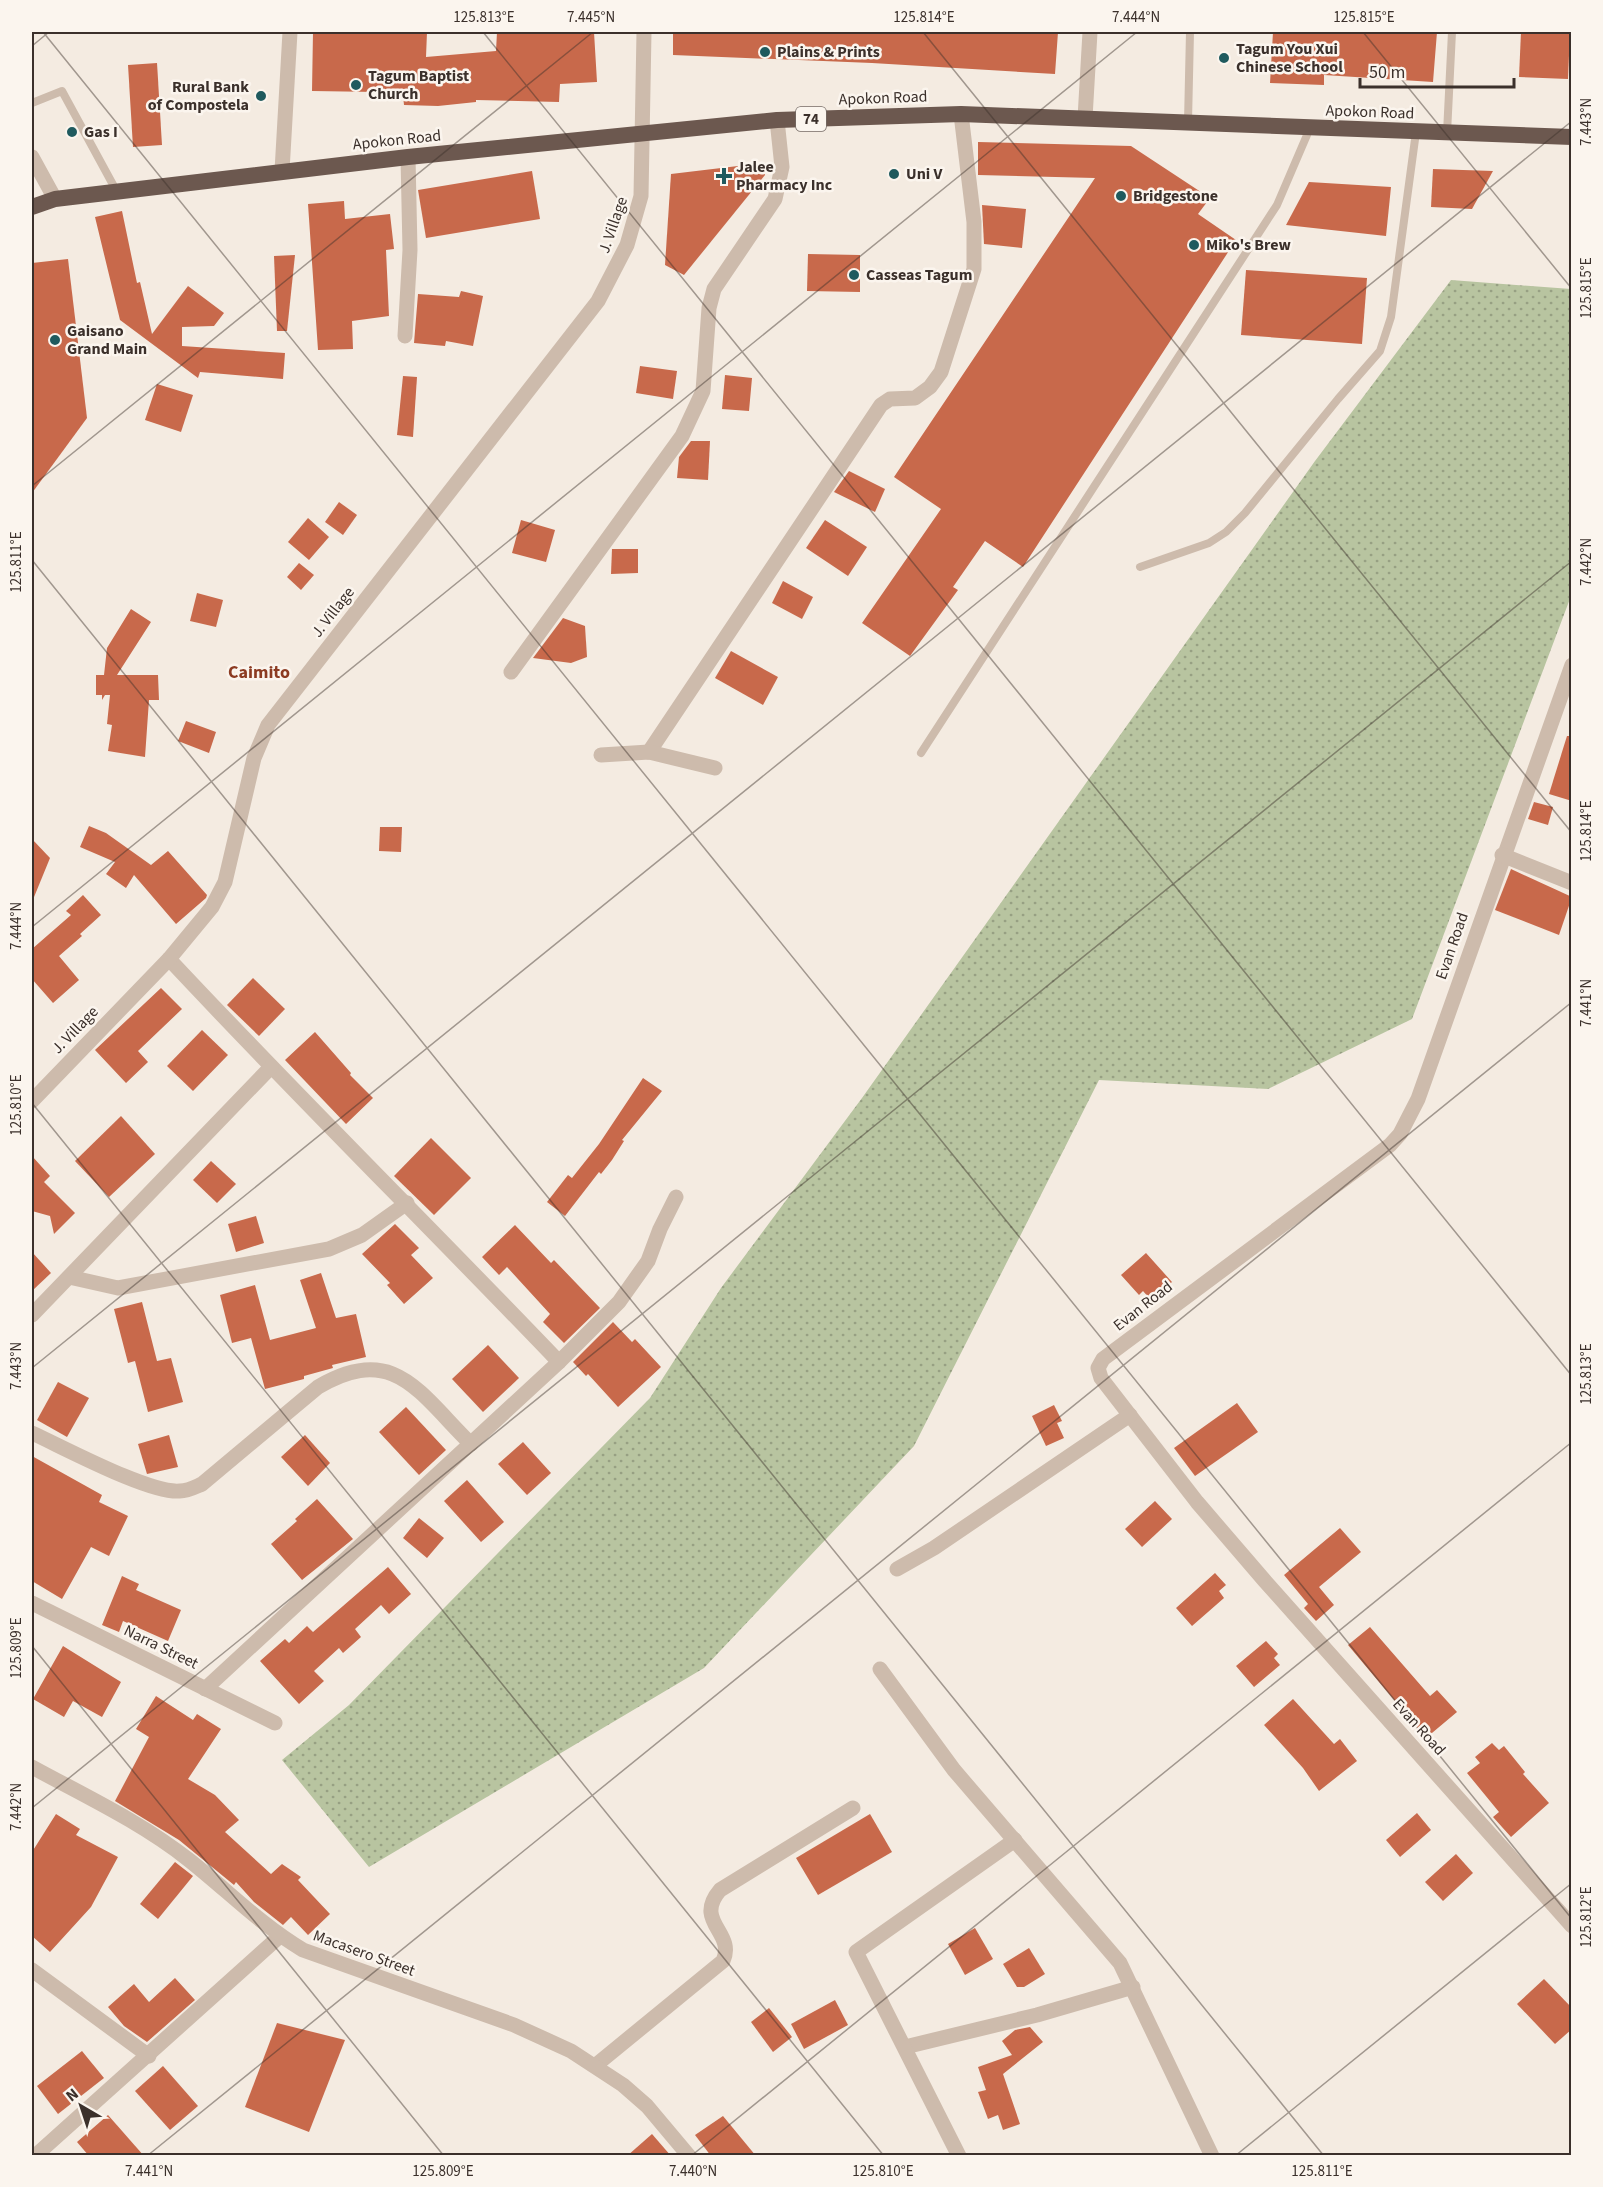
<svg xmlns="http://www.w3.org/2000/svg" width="1603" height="2187" font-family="'Source Sans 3',sans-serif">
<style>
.grass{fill:url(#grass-dots)}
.building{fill:#c8694b}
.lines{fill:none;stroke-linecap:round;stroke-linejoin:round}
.service{stroke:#cdbbac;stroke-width:8}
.minor{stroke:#cdbbac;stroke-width:15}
.tertiary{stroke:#cdbbac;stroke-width:15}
.trunk{stroke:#6c584f;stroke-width:16}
.ticks{fill:none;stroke:#3b302b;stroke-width:1.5;stroke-opacity:0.45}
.poi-dot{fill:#1f5a5e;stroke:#fbf5ee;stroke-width:2}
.labels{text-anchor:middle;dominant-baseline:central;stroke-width:5;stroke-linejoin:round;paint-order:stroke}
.shield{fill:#fbf5ee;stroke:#756b66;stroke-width:1.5}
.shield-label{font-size:15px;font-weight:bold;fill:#3b302b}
.poi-label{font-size:16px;font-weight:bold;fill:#3b302b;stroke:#fbf5ee;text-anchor:start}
.street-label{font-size:16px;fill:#3b302b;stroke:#fbf5ee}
.neighbourhood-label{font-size:18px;font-weight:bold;fill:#8c3b22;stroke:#fbf5ee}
.neatline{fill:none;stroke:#3b302b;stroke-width:2}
.ticks-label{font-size:15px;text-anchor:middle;fill:#3b302b}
</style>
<defs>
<pattern id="grass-dots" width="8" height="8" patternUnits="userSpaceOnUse" patternTransform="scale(1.5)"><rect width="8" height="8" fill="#b8c4a0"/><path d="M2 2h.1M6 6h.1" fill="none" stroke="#97a083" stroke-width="1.8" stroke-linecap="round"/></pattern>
</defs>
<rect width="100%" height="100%" fill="#f4ebe1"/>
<path class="grass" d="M 1451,280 L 1571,289 L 1571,596 L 1412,1019 L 1268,1089 L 1099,1080 L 914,1446 L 704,1668 L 369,1867 L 282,1760 L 349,1705 L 650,1398 L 721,1288 L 862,1098 L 1315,461 Z"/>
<g class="building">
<path d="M 313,32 L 427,32 L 426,57 L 496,51 L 497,32 L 594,32 L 597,82 L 560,84 L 559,102 L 476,100 L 476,102 L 438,106 L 404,105 L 403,95 L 376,98 L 377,92 L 312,91 Z"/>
<path d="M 673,32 L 1058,32 L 1055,74 L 872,63 L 673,55 Z"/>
<path d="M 1273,32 L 1437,32 L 1433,82 L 1324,75 L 1324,85 L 1270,83 Z"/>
<path d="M 1521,32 L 1570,32 L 1568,79 L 1519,77 Z"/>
<path d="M 157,63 L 162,145 L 133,147 L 128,65 Z"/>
<path d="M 978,142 L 1131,146 L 1210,198 L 1198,214 L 1236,240 L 1023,567 L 985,541 L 953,587 L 958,590 L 910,656 L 862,623 L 941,509 L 894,477 L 1095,178 L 978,175 Z"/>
<path d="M 763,163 L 765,175 L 684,275 L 665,265 L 671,174 Z"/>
<path d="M 1433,169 L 1493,171 L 1472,209 L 1431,207 Z"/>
<path d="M 532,171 L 540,219 L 426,238 L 418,190 Z"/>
<path d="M 1309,182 L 1391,187 L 1386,236 L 1286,225 Z"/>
<path d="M 344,201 L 345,219 L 390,214 L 394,249 L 386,250 L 389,316 L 352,321 L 353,349 L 318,350 L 308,204 Z"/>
<path d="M 982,205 L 1026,209 L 1022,248 L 984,244 Z"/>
<path d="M 122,211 L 137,283 L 140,282 L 152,334 L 188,286 L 224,313 L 214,326 L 182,327 L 182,346 L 285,353 L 283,379 L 200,372 L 198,378 L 120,320 L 95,217 Z"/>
<path d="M 808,254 L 860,255 L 860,292 L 807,291 Z"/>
<path d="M 295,255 L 287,331 L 277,331 L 274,256 Z"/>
<path d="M 68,259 L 87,418 L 32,493 L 32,263 Z"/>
<path d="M 1246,270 L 1367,278 L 1362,344 L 1241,335 Z"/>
<path d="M 461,291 L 483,296 L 473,346 L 446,341 L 445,346 L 414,343 L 418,294 L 459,297 Z"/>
<path d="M 640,366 L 677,371 L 673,399 L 636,393 Z"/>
<path d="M 725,375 L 752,378 L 749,411 L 722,409 Z"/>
<path d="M 403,376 L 417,377 L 413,437 L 397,435 Z"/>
<path d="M 157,384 L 193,395 L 181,432 L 145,420 Z"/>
<path d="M 691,441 L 710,441 L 708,480 L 677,478 L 679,457 Z"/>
<path d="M 849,471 L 885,489 L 875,512 L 834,492 Z"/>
<path d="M 339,502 L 357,515 L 343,535 L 325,522 Z"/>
<path d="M 308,518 L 329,537 L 309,560 L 288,542 Z"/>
<path d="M 521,520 L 555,530 L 546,562 L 512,553 Z"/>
<path d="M 825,520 L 867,547 L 848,576 L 806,548 Z"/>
<path d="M 612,549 L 638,549 L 638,573 L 611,574 Z"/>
<path d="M 299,563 L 314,575 L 301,590 L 287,577 Z"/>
<path d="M 783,581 L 813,597 L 802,619 L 772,603 Z"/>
<path d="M 197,593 L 223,600 L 216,627 L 190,621 Z"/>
<path d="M 131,609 L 151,622 L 117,675 L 158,675 L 159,700 L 149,700 L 145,757 L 108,751 L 112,725 L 107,724 L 110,695 L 105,695 L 102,700 L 102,695 L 96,695 L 96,675 L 104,675 L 107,648 Z"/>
<path d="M 563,618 L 585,626 L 587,657 L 571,663 L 533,658 Z"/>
<path d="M 731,651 L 778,677 L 763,705 L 715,678 Z"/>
<path d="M 186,721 L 216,732 L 209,753 L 178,741 Z"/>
<path d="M 1567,736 L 1572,736 L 1572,801 L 1549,794 Z"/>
<path d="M 1534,802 L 1553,807 L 1548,825 L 1528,819 Z"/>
<path d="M 89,826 L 106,833 L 151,865 L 168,851 L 207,895 L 206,898 L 176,924 L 134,875 L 126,888 L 106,874 L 115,862 L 80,847 Z"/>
<path d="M 380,827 L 402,827 L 401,852 L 379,851 Z"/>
<path d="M 32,839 L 50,858 L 32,902 Z"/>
<path d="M 1511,869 L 1572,897 L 1559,935 L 1495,910 Z"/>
<path d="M 83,895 L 101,915 L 80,934 L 82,936 L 59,956 L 79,980 L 53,1003 L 32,979 L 32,949 L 71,915 L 66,911 Z"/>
<path d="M 253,978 L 285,1009 L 259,1036 L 227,1005 Z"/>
<path d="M 161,988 L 182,1009 L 138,1051 L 148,1062 L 126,1083 L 95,1050 Z"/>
<path d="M 202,1030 L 228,1055 L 193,1091 L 167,1066 Z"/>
<path d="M 315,1032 L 351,1073 L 350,1075 L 373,1098 L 346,1124 L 285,1060 Z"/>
<path d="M 643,1078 L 662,1091 L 622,1140 L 624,1141 L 612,1160 L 601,1174 L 599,1172 L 565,1216 L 547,1202 L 568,1175 L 572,1178 L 599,1144 Z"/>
<path d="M 121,1116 L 155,1154 L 109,1197 L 75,1161 Z"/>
<path d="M 431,1138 L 471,1178 L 434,1215 L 394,1176 Z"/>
<path d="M 32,1156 L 50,1176 L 44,1182 L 75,1213 L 54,1234 L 50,1216 L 32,1211 Z"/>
<path d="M 211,1161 L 236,1184 L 217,1203 L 193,1180 Z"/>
<path d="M 256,1216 L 264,1243 L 236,1252 L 228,1224 Z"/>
<path d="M 395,1224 L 419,1248 L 411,1255 L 433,1278 L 404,1304 L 387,1285 L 390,1283 L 362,1254 Z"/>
<path d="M 515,1225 L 551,1263 L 554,1260 L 600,1308 L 564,1343 L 543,1322 L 550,1314 L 507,1267 L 499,1275 L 482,1257 Z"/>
<path d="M 32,1252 L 51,1273 L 32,1291 Z"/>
<path d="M 1146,1253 L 1172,1282 L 1151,1300 L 1143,1291 L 1139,1295 L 1121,1275 Z"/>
<path d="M 321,1273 L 336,1318 L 356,1314 L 366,1357 L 332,1365 L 333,1368 L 304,1376 L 304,1379 L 265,1389 L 251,1338 L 232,1343 L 220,1295 L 255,1285 L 270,1340 L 316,1328 L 300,1280 Z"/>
<path d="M 142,1302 L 157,1361 L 171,1358 L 183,1402 L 148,1412 L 135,1361 L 128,1363 L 114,1309 Z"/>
<path d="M 613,1322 L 632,1342 L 635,1339 L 661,1367 L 618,1407 L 588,1374 L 586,1376 L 573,1362 Z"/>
<path d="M 488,1345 L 519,1378 L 483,1412 L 452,1379 Z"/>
<path d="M 58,1382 L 89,1398 L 67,1437 L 37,1420 Z"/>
<path d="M 1237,1403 L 1258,1432 L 1195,1476 L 1174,1448 Z"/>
<path d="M 1054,1405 L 1062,1421 L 1057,1423 L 1064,1438 L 1046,1446 L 1032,1416 Z"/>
<path d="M 406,1407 L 446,1450 L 419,1475 L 379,1432 Z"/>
<path d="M 169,1435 L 178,1467 L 147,1474 L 138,1444 Z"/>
<path d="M 305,1435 L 330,1463 L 308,1486 L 281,1457 Z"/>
<path d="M 523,1442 L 551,1473 L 527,1495 L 498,1464 Z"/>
<path d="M 32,1456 L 102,1495 L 99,1502 L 128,1516 L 109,1556 L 91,1547 L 62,1599 L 32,1581 Z"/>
<path d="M 467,1480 L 504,1522 L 481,1542 L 444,1501 Z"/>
<path d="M 317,1499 L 353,1539 L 302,1580 L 271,1544 L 297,1521 L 295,1519 Z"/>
<path d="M 1155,1501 L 1172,1519 L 1142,1547 L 1125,1529 Z"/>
<path d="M 419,1518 L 444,1538 L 427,1558 L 403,1538 Z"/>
<path d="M 1340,1528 L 1361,1552 L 1319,1587 L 1334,1605 L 1316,1621 L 1304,1608 L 1308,1604 L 1284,1575 Z"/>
<path d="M 388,1567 L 411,1594 L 389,1614 L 381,1605 L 355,1629 L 361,1637 L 343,1653 L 339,1648 L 314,1671 L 324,1681 L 299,1704 L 260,1661 L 285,1639 L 289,1643 L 307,1626 L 313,1632 Z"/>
<path d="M 1215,1573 L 1226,1585 L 1219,1591 L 1224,1598 L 1192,1626 L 1176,1608 Z"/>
<path d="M 122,1576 L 139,1584 L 136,1590 L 181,1610 L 168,1641 L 123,1621 L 119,1632 L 102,1625 Z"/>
<path d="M 1370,1627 L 1430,1696 L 1437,1690 L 1457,1712 L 1426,1738 L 1348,1645 Z"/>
<path d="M 1266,1641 L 1278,1654 L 1274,1658 L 1280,1665 L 1254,1687 L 1236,1666 Z"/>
<path d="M 63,1646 L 121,1682 L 102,1717 L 73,1701 L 64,1717 L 33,1699 Z"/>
<path d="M 156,1696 L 193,1720 L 197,1714 L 221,1729 L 188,1779 L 215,1795 L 239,1820 L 225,1832 L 271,1874 L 282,1864 L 301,1877 L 298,1880 L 330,1914 L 308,1935 L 291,1917 L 283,1925 L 254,1902 L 236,1882 L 234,1885 L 179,1840 L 115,1801 L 149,1737 L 136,1729 Z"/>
<path d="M 1293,1699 L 1334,1744 L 1340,1739 L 1357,1761 L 1319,1791 L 1303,1768 L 1264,1725 Z"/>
<path d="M 1492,1743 L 1499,1750 L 1504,1746 L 1525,1772 L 1523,1774 L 1549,1803 L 1511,1837 L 1493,1817 L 1499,1812 L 1467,1773 L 1480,1763 L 1475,1757 Z"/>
<path d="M 1417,1813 L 1431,1830 L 1400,1857 L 1386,1840 Z"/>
<path d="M 56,1814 L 80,1829 L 76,1835 L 118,1857 L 91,1907 L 50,1952 L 32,1936 L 32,1852 Z"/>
<path d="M 870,1814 L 892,1852 L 818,1895 L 796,1858 Z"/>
<path d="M 1456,1854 L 1473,1873 L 1443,1901 L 1425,1882 Z"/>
<path d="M 175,1862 L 193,1876 L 158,1919 L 140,1904 Z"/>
<path d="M 975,1928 L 993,1959 L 965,1975 L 948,1944 Z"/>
<path d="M 1029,1948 L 1045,1974 L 1024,1987 L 1017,1987 L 1003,1964 Z"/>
<path d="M 175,1978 L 195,2000 L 147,2042 L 124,2026 L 108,2007 L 134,1984 L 149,2002 Z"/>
<path d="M 1544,1979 L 1572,2008 L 1572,2029 L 1555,2044 L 1517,2004 Z"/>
<path d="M 835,2000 L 848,2025 L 804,2049 L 791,2024 Z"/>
<path d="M 769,2008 L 792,2037 L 773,2052 L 751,2022 Z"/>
<path d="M 277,2023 L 345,2040 L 309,2132 L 245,2107 Z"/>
<path d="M 1030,2027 L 1043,2042 L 1003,2074 L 1020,2124 L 1003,2130 L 998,2115 L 988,2119 L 978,2092 L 986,2090 L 978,2067 L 1012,2055 L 1002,2041 L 1015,2030 Z"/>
<path d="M 82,2051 L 104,2078 L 58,2114 L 37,2086 Z"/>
<path d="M 163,2066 L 198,2106 L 170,2130 L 135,2091 Z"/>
<path d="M 108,2115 L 144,2156 L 89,2156 L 77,2142 Z"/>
<path d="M 723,2116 L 756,2156 L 711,2156 L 695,2135 Z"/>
<path d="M 652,2134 L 671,2156 L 627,2156 Z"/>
</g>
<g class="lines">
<g class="service">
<path d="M 32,103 L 62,91 L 117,192"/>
<path d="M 1188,122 L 1190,32"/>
<path d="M 1447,133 L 1452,32"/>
<path d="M 1140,567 L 1209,543 L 1226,532 L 1245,513 L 1338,399 L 1380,351 L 1391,317 L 1416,132"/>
<path d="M 921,753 L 1277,205 L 1310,128"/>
</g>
<g class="minor">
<path d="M 1085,118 L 1090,32"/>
<path d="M 32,157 L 55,199"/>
<path d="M 282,171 L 290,32"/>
<path d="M 405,336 L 410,250 L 408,157"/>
<path d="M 1572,665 L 1418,1099 L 1400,1134 L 1390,1145 L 1103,1359 L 1098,1368 L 1101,1378 L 1197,1502 L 1264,1580 L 1572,1926"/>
<path d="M 511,672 L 682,436 L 703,391 L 709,308 L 714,289 L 775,199 L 782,167 L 777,120"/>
<path d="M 649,752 L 881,405 L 890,399 L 915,398 L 930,387 L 941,372 L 974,269 L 974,222 L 961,114"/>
<path d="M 601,755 L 649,752 L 715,768"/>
<path d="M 1502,855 L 1572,883"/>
<path d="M 169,959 C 297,1096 430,1227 559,1362"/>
<path d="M 69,1277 L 118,1288 L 329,1249 L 362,1235 L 407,1203"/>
<path d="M 32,1315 L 271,1067"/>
<path d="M 32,1433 C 63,1447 150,1494 180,1491 C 188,1491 195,1487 202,1484 L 318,1387 C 394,1342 419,1393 471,1444"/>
<path d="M 897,1569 L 934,1548 L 1130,1415"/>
<path d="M 32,1603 L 275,1723"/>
<path d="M 880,1669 L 954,1770 L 1120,1963 L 1212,2156"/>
<path d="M 205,1689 L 559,1362 L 619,1302 L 648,1261 L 660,1229 L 676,1197"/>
<path d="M 32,1970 L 149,2056"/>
<path d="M 905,2047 L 1037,2015 L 1133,1987"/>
<path d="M 596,2065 L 723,1961 C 736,1932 693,1922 720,1890 L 853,1808"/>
<path d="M 35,2156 L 280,1936"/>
<path d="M 959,2156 L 856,1952 L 1015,1840"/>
</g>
<g class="tertiary">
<path d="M 32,1101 L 169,959 L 212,907 L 225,882 L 254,758 L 268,725 L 598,301 L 627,245 L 641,196 L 644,32"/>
<path d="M 32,1767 C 85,1796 141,1822 189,1860 C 227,1890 261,1925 303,1950 L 514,2025 L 571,2051 L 623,2085 L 647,2106 L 689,2156"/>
</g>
<path class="trunk" d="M 32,207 L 55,199 L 408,157 L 777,120 L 961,114 L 1572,137"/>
</g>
<path class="ticks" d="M 43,32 L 1572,1919M 483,32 L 1572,1376M 923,32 L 1572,833M 1363,32 L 1572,289M 32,46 L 49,32M 32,486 L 593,32M 32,560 L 1324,2156M 32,927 L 1137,32M 32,1103 L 884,2156M 32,1368 L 1572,121M 32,1646 L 444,2156M 32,1808 L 1572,561M 147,2156 L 1572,1002M 691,2156 L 1572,1442M 1235,2156 L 1572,1883"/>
<g class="poi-dot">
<circle cx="765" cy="52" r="6"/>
<circle cx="1224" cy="58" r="6"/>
<circle cx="356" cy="85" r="6"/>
<circle cx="261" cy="96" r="6"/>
<circle cx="72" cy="132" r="6"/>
<circle cx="894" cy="174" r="6"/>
<path d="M721 167h6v6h6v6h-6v6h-6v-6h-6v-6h6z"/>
<circle cx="1121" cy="196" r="6"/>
<circle cx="1194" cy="245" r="6"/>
<circle cx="854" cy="275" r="6"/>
<circle cx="55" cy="340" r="6"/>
</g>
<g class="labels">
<rect class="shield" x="796" y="107" width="30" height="24" rx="4.5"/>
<g class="shield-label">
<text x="811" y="119">74</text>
</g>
<g class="poi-label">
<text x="1236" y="49">Tagum You Xui<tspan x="1236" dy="18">Chinese School</tspan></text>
<text x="777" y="52">Plains &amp; Prints</text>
<text x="368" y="76">Tagum Baptist<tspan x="368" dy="18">Church</tspan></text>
<text x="249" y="87" text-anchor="end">Rural Bank<tspan x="249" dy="18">of Compostela</tspan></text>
<text x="84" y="132">Gas I</text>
<text x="736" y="167">Jalee<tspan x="736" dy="18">Pharmacy Inc</tspan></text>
<text x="906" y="174">Uni V</text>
<text x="1133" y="196">Bridgestone</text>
<text x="1206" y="245">Miko's Brew</text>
<text x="866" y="275">Casseas Tagum</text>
<text x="67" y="331">Gaisano<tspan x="67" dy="18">Grand Main</tspan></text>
</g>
<g class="street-label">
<text transform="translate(883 98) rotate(-2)">Apokon Road</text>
<text transform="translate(1370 112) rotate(2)">Apokon Road</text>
<text transform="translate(397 140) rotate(-6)">Apokon Road</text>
<text transform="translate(613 225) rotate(-71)">J. Village</text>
<text transform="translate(333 612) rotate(-52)">J. Village</text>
<text transform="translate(1452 946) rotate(-71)">Evan Road</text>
<text transform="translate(75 1030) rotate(-46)">J. Village</text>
<text transform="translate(1143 1306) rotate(-38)">Evan Road</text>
<text transform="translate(161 1647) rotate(26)">Narra Street</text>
<text transform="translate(1419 1727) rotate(48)">Evan Road</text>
<text transform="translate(364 1953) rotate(20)">Macasero Street</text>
</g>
<g class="neighbourhood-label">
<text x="259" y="672">Caimito</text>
</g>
</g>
<rect width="1603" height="2187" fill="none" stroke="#fbf5ee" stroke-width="66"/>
<g transform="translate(81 2106) rotate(321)" stroke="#fbf5ee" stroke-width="4.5" paint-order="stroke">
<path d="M0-4.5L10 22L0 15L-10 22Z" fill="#3b302b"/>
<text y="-9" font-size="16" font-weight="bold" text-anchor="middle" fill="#3b302b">N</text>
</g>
<path d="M1360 78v9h154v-9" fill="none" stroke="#3b302b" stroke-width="3"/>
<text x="1369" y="78" font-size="18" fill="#3b302b" stroke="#fbf5ee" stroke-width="4.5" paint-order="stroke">50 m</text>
<rect x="33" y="33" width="1537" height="2121" class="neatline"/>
<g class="ticks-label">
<text x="484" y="22">125.813°E</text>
<text x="591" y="22">7.445°N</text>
<text x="924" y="22">125.814°E</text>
<text x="1136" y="22">7.444°N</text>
<text x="1364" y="22">125.815°E</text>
<text transform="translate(1586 122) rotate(-90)" y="5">7.443°N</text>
<text transform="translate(1586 288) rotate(-90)" y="5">125.815°E</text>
<text transform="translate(16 562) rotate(-90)" y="5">125.811°E</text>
<text transform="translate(1586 562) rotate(-90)" y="5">7.442°N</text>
<text transform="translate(1586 831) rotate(-90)" y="5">125.814°E</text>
<text transform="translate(16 926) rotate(-90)" y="5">7.444°N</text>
<text transform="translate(1586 1003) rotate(-90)" y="5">7.441°N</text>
<text transform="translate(16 1105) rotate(-90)" y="5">125.810°E</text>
<text transform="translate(16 1366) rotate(-90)" y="5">7.443°N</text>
<text transform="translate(1586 1374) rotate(-90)" y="5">125.813°E</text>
<text transform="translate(16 1648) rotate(-90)" y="5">125.809°E</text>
<text transform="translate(16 1807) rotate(-90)" y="5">7.442°N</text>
<text transform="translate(1586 1917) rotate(-90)" y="5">125.812°E</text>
<text x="149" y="2176">7.441°N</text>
<text x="443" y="2176">125.809°E</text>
<text x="693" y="2176">7.440°N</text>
<text x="883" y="2176">125.810°E</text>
<text x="1322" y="2176">125.811°E</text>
</g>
</svg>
